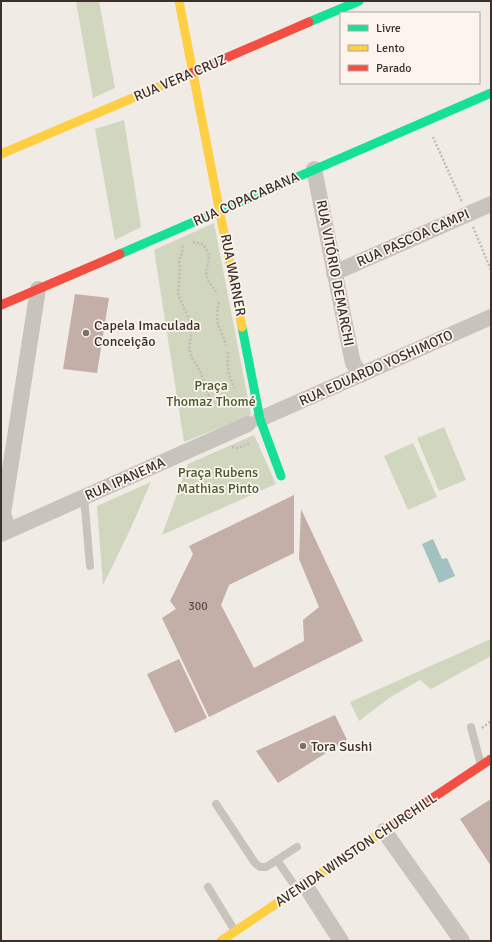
<svg xmlns="http://www.w3.org/2000/svg" width="492" height="942" font-family="Signika,sans-serif">
<style>
.green{fill:#d1d6bf}
.water{fill:#a1c2c1}
.building{fill:#c3afa7}
.lines{fill:none;stroke-linecap:round;stroke-linejoin:round}
.path{stroke:#c2bbb6;stroke-width:2.5;stroke-dasharray:2 2;stroke-linecap:butt}
.lane{stroke:#c9c3be;stroke-width:8}
.street{stroke:#c9c3be;stroke-width:16}
.fast{stroke:#16e098;stroke-width:9}
.slow{stroke:#ffcf43;stroke-width:9}
.jam{stroke:#f24e42;stroke-width:9}
.poi-dot{fill:#7a716c;stroke:#fbf5ee;stroke-width:1.5}
.labels{text-anchor:middle;dominant-baseline:central;stroke-width:3.5;stroke-linejoin:round;paint-order:stroke}
.number-label{font-size:12px;fill:#5d504a}
.street-label{font-size:14px;fill:#3b302b;stroke:#fbf5ee}
.poi-label{font-size:14px;fill:#3b302b;stroke:#fbf5ee;text-anchor:start}
.park-label{font-size:14px;fill:#4a5a2e;stroke:#fbf5ee}
</style>
<rect width="100%" height="100%" fill="#f0ebe5"/>
<g class="green">
<path d="M 76,1 L 99,1 L 115,88 L 93,98 Z"/>
<path d="M 124,120 L 141,227 L 115,240 L 95,129 Z"/>
<path d="M 214,223 L 251,415 L 184,442 L 154,250 Z"/>
<path d="M 444,427 L 466,480 L 439,491 L 417,438 Z"/>
<path d="M 254,435 L 276,484 L 162,535 L 188,464 Z"/>
<path d="M 413,443 L 437,497 L 408,510 L 384,456 Z"/>
<path d="M 151,482 L 129,532 L 103,585 L 97,506 Z"/>
<path d="M 491,639 L 491,656 L 431,689 L 420,680 L 389,698 L 359,721 L 350,702 Z"/>
</g>
<path class="water" d="M 433,539 L 442,559 L 447,558 L 455,576 L 439,583 L 422,544 Z"/>
<g class="building">
<path d="M 75,294 L 109,298 L 97,373 L 63,369 Z"/>
<path d="M 294,495 L 294,553 L 229,585 L 221,605 L 254,668 L 304,641 L 303,620 L 319,607 L 299,559 L 301,509 L 363,641 L 209,717 L 162,618 L 176,609 L 170,601 L 193,554 L 189,546 Z"/>
<path d="M 179,659 L 207,718 L 175,733 L 147,674 Z"/>
<path d="M 335,715 L 347,740 L 278,783 L 256,751 Z"/>
<path d="M 491,799 L 491,866 L 460,819 Z"/>
</g>
<g class="lines">
<g class="path">
<path d="M 433,137 L 462,202"/>
<path d="M 473,227 L 491,270"/>
<path d="M 193,242 L 202,244 C 204,246 206,249 208,252 C 211,260 204,269 207,277 C 209,284 214,288 217,294"/>
<path d="M 182,246 L 183,249 L 179,261 L 180,269 L 178,294 L 190,322 L 191,335 L 189,349 L 192,358 L 200,371 L 210,399 L 218,404 L 228,405 L 240,402"/>
<path d="M 219,302 C 214,326 220,325 226,345"/>
<path d="M 228,352 C 227,365 228,376 235,388"/>
<path d="M 232,447 L 238,448 L 250,443"/>
<path d="M 482,728 L 491,721"/>
</g>
<g class="lane">
<path d="M 84,497 L 90,566"/>
<path d="M 471,727 L 481,765"/>
<path d="M 216,804 L 255,863 L 260,867 L 266,867 L 297,847"/>
<path d="M 277,860 L 297,889"/>
<path d="M 208,887 L 235,931"/>
</g>
<g class="street">
<path d="M 314,169 L 351,354 L 353,363 L 361,375"/>
<path d="M 334,273 L 491,204"/>
<path d="M 260,419 L 491,317"/>
<path d="M 9,530 L 3,514 L 38,289"/>
<path d="M 1,534 L 248,424"/>
<path d="M 384,831 L 462,941"/>
<path d="M 305,885 L 341,941"/>
</g>
<g class="fast">
<path d="M 309,22 L 359,1"/>
<path d="M 120,254 L 491,93"/>
<path d="M 242,327 L 260,419 L 281,476"/>
</g>
<g class="slow">
<path d="M 179,1 L 242,327"/>
<path d="M 1,154 L 182,77"/>
<path d="M 221,941 L 395,823"/>
</g>
<g class="jam">
<path d="M 182,77 L 309,22"/>
<path d="M 1,305 L 120,254"/>
<path d="M 395,823 L 491,759"/>
</g>
</g>
<g class="poi-dot">
<circle cx="86" cy="333" r="4"/>
<circle cx="303" cy="746" r="4"/>
</g>
<g class="labels">
<g class="number-label">
<text x="198" y="606">300</text>
</g>
<g class="street-label">
<text transform="translate(180 78) rotate(-23)">RUA VERA CRUZ</text>
<text transform="translate(246 199) rotate(-24)">RUA COPACABANA</text>
<text transform="translate(413 238) rotate(-24)">RUA PASCOA CAMPI</text>
<text transform="translate(335 273) rotate(79)">RUA VITÓRIO DEMARCHI</text>
<text transform="translate(233 275) rotate(79)">RUA WARNER</text>
<text transform="translate(376 368) rotate(-24)">RUA EDUARDO YOSHIMOTO</text>
<text transform="translate(125 479) rotate(-24)">RUA IPANEMA</text>
<text transform="translate(356 850) rotate(-34)">AVENIDA WINSTON CHURCHILL</text>
</g>
<g class="poi-label">
<text x="94" y="325">Capela Imaculada<tspan x="94" dy="16">Conceição</tspan></text>
<text x="311" y="746">Tora Sushi</text>
</g>
<g class="park-label">
<text x="211" y="385">Praça<tspan x="211" dy="16">Thomaz Thomé</tspan></text>
<text x="218" y="472">Praça Rubens<tspan x="218" dy="16">Mathias Pinto</tspan></text>
</g>
</g>
<rect width="492" height="942" fill="none" stroke="#3b302b" stroke-width="4"/>
<rect x="340" y="12" width="140" height="72" fill="#fbf5ee" stroke="#aea6a0"/>
<rect x="348" y="25" width="20" height="6" fill="#16e098" stroke="#aea6a0"/>
<text x="376" y="32" font-size="12" fill="#3b302b">Livre</text>
<rect x="348" y="45" width="20" height="6" fill="#ffcf43" stroke="#aea6a0"/>
<text x="376" y="52" font-size="12" fill="#3b302b">Lento</text>
<rect x="348" y="65" width="20" height="6" fill="#f24e42" stroke="#aea6a0"/>
<text x="376" y="72" font-size="12" fill="#3b302b">Parado</text>
</svg>
